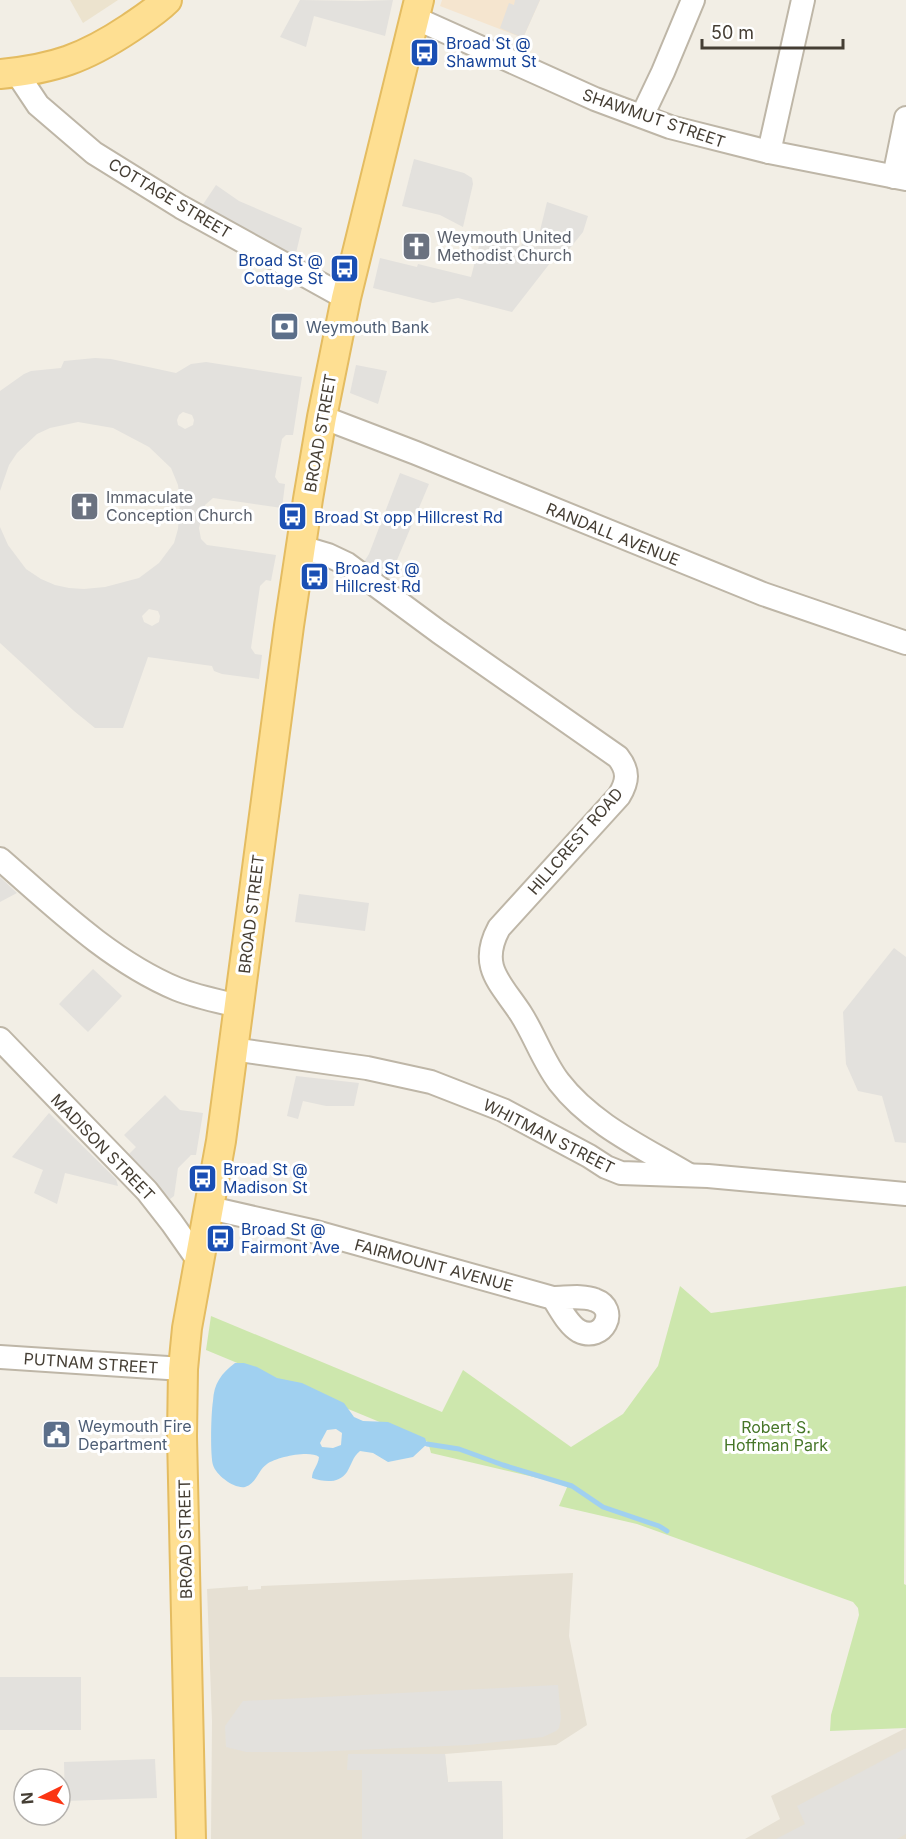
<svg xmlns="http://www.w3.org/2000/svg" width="906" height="1839" font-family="Inter,sans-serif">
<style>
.residential{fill:#e6e0d3}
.commercial{fill:#f5e5cf}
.education{fill:#ece3ce}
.green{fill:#cde7ad}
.parking{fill:#e3e1dd;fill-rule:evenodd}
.water{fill:#a0d0f0;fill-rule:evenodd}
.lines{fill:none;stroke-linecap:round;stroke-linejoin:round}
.stream{stroke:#a0d0f0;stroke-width:5}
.minor-casing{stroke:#beb6a7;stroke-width:26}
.major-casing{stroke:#e4bc61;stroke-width:32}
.minor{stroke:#fff;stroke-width:22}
.major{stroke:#fedf92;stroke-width:28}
.labels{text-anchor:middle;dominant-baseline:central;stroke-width:6;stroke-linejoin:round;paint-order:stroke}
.transit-label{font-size:16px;fill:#164399;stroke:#fff;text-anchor:start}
.street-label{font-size:16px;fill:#453e34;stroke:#fff}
.worship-label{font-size:16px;fill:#5b616d;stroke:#fff;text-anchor:start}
.service-label{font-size:16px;fill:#4e5e75;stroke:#fff;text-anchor:start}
.park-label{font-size:16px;fill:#467628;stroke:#fff}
</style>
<rect width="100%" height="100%" fill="#f2eee5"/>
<g class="residential">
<path d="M 573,1573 L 569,1636 L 587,1725 L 556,1745 L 445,1754 L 448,1782 L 502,1781 L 503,1839 L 211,1839 L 212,1721 L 207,1589 L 248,1586 L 248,1590 L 261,1589 L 261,1586 Z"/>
<path d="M 906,1728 L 906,1839 L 745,1839 L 780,1819 L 771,1796 Z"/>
</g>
<path class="commercial" d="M 442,0 L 540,0 L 523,38 L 440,6 Z"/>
<path class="education" d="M 70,0 L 118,0 L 83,23 Z"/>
<path class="green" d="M 680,1286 L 711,1313 L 906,1286 L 904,1584 L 906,1585 L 906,1728 L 830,1731 L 831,1715 L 859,1615 L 858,1608 L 853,1602 L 637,1524 L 559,1506 L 568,1485 L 431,1453 L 428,1442 L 206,1350 L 211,1316 L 442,1412 L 463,1370 L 571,1447 L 623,1414 L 658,1366 Z"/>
<g class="parking">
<path d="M 300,0 L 361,1 L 393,0 L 385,36 L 314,16 L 306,47 L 280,37 Z"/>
<path d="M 515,0 L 540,0 L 523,38 L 500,28 L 509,3 L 514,5 Z"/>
<path d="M 414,159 L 464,173 L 472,178 L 473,184 L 463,227 L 440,215 L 402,206 Z"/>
<path d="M 216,185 L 239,201 L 302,228 L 296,253 L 289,266 L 196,215 Z"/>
<path d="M 547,202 L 588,216 L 583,232 L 562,258 L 554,258 L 512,312 L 458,298 L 433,303 L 373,288 L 380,258 L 417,267 L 418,264 L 471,277 L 482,234 L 514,243 L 514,245 L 521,247 L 522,243 L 536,247 Z"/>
<path d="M 95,358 L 111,359 L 176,373 L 191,364 L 206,362 L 302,377 L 293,435 L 286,435 L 282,439 L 275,477 L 279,483 L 285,484 L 282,508 L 213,498 L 205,505 L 199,528 L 201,539 L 207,545 L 276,555 L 271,581 L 266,580 L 260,586 L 251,648 L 255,654 L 262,655 L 259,679 L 222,674 L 214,671 L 212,666 L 148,657 L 123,728 L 95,728 L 74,711 L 0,643 L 0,527 L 8,545 L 26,569 L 41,579 L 55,585 L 69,588 L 84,589 L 105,587 L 139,578 L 159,563 L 174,543 L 178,529 L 180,502 L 178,485 L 171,468 L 149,447 L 113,428 L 78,422 L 50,428 L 37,434 L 17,453 L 9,465 L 0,491 L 0,391 L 24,374 L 31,371 L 61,368 L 64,361 ZM 183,412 L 192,415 L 194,420 L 193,425 L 185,429 L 178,425 L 177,420 L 179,415 ZM 149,609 L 158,611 L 160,616 L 159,622 L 152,626 L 144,622 L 142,616 Z"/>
<path d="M 356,365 L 387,371 L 378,404 L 350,393 Z"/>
<path d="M 400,473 L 429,484 L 389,579 L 364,562 L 369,554 Z"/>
<path d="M 0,877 L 17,893 L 0,902 Z"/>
<path d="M 299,894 L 369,903 L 365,931 L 295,922 Z"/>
<path d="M 894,948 L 906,957 L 906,1143 L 895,1142 L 882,1096 L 858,1091 L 846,1064 L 843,1012 Z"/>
<path d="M 93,969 L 122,996 L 88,1032 L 59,1004 Z"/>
<path d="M 296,1076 L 359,1083 L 354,1106 L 326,1106 L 303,1101 L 298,1119 L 287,1116 Z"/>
<path d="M 165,1095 L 180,1110 L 203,1113 L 196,1155 L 191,1155 L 178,1168 L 174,1196 L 170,1199 L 129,1154 L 136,1147 L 124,1135 Z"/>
<path d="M 49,1113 L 116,1179 L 118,1186 L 65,1173 L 57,1204 L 34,1193 L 43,1170 L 12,1157 Z"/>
<rect x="0" y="1677" width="81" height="53"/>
<path d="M 558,1685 L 561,1718 L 559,1728 L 556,1731 L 543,1737 L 469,1745 L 311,1752 L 246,1752 L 226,1747 L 225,1726 L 243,1701 Z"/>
<path d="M 906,1748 L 906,1834 L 897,1839 L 776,1839 L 805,1824 L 797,1806 Z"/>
<path d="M 348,1754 L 445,1754 L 448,1782 L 502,1781 L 503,1839 L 362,1839 L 362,1770 L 347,1770 Z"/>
<path d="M 155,1759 L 157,1798 L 65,1801 L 64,1762 Z"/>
</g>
<path class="water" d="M 235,1363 L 244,1363 L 257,1367 L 277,1378 L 302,1383 L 344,1403 L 354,1417 L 363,1421 L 388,1422 L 425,1438 L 427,1444 L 413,1457 L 388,1462 L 373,1453 L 360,1451 C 352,1458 352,1464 347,1472 C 339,1484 324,1482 312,1478 C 312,1470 318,1466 319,1457 C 310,1450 277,1457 267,1464 C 258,1470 257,1483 245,1487 C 234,1489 216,1475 213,1465 C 210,1455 211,1413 213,1401 C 214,1383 221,1374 235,1363 ZM 336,1429 L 342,1433 L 341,1445 L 333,1448 L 322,1447 L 320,1443 L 327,1430 Z"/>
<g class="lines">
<path class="stream" d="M 427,1444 L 459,1449 L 503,1465 L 572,1486 L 603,1507 L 659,1526 L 667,1531"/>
<defs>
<g id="minor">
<path d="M 415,18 L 595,99 L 670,127 L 769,152 L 906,179"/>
<path d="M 16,72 L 38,105 L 94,153 L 181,207 L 346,298"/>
<path d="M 642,116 L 663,72 L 693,0"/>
<path d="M 769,152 L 803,0"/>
<path d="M 894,177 L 906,118"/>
<path d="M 322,417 L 416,453 L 763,594 L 906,643"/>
<path d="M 301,547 L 328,555 L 347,564 L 439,632 L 618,757 C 629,771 628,781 619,796 L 499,928 C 478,967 501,983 521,1014 C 535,1036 543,1061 559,1082 C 592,1125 644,1148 689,1175"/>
<path d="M 0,859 C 54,906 110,961 177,989 C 197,997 218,1001 239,1006"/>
<path d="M 0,1039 L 147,1191 L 172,1223 L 198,1260"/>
<path d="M 232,1049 L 367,1068 L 431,1082 L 503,1110 L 589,1156 L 606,1167 L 621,1173 L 708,1176 L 906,1194"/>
<path d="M 210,1208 L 316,1232 L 553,1298 C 560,1308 568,1325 579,1331 C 603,1343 620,1309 595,1300 C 583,1295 566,1298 553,1298"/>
<path d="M 0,1357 L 183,1369"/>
</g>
<g id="major">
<path d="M 0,74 C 54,69 85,58 130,28 C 143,19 156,11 167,0"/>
<path d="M 191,1839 L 182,1436 L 183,1369 L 187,1328 L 221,1141 L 289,626 L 308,499 L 322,417 L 346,298 L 419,0"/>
</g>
</defs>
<use href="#minor" class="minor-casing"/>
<use href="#major" class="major-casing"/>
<use href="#minor" class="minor"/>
<use href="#major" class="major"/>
</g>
<defs>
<symbol id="bus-square" viewBox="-11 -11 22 22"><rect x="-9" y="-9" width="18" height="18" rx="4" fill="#1a4fb4" stroke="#fff"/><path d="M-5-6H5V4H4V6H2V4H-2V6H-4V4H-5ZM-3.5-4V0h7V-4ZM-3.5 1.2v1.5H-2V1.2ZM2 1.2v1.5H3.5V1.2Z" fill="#fff"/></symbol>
<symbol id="church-square" viewBox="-11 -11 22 22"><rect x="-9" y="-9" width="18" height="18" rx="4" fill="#6b7280" stroke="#fff"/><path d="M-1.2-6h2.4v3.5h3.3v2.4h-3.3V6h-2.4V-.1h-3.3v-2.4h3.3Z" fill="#fff"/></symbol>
<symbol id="bank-square" viewBox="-11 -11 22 22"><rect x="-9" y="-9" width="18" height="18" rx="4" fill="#5c6f8a" stroke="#fff"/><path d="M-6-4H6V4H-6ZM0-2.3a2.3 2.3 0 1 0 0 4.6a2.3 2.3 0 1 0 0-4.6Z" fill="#fff"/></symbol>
<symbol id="civic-square" viewBox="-11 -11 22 22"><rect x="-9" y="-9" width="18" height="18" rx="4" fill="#5c6f8a" stroke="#fff"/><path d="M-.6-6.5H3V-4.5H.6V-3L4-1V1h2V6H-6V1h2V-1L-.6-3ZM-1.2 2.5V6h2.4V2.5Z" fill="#fff"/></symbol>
</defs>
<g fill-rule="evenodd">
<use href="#bus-square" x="408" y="36" width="33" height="33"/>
<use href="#church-square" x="400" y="230" width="33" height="33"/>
<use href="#bus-square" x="328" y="252" width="33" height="33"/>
<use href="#bank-square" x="268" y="310" width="33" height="33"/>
<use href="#church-square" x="68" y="490" width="33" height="33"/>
<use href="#bus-square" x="276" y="500" width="33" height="33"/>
<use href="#bus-square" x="298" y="560" width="33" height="33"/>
<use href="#bus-square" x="186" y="1162" width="33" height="33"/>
<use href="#bus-square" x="204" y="1222" width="33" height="33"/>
<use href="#civic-square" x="40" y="1418" width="33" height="33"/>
</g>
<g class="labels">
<g class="transit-label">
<text x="446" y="43">Broad St @<tspan x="446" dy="18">Shawmut St</tspan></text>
<text x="323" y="260" text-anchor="end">Broad St @<tspan x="323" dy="18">Cottage St</tspan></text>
<text x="314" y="517">Broad St opp Hillcrest Rd</text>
<text x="335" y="568">Broad St @<tspan x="335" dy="18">Hillcrest Rd</tspan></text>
<text x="223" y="1169">Broad St @<tspan x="223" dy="18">Madison St</tspan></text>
<text x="241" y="1229">Broad St @<tspan x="241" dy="18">Fairmont Ave</tspan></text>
</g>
<g class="street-label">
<text transform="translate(654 118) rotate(19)">SHAWMUT STREET</text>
<text transform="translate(170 198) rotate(31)">COTTAGE STREET</text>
<text transform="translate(320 433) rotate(-80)">BROAD STREET</text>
<text transform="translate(613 534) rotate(22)">RANDALL AVENUE</text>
<text transform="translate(575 841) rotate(-49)">HILLCREST ROAD</text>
<text transform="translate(251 914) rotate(-83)">BROAD STREET</text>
<text transform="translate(549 1136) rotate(27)">WHITMAN STREET</text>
<text transform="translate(103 1147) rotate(46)">MADISON STREET</text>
<text transform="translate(434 1265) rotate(15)">FAIRMOUNT AVENUE</text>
<text transform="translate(91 1363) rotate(4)">PUTNAM STREET</text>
<text transform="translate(185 1539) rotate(-91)">BROAD STREET</text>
</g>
<g class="worship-label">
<text x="437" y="237">Weymouth United<tspan x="437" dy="18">Methodist Church</tspan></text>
<text x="106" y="497">Immaculate<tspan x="106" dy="18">Conception Church</tspan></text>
</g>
<g class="service-label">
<text x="306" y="327">Weymouth Bank</text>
<text x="78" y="1426">Weymouth Fire<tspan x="78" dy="18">Department</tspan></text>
</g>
<g class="park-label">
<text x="776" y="1427">Robert S.<tspan x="776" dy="18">Hoffman Park</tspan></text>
</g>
</g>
<g transform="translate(42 1797) rotate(265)"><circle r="28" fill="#ffffff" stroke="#b5b2ae" stroke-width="1.5"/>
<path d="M0-4.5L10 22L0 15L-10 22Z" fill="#fb3513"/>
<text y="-9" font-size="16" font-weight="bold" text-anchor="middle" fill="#453e34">N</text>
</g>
<path d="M702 39v9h141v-9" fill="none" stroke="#453e34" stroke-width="3"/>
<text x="711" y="39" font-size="18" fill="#453e34" stroke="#ffffff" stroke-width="4.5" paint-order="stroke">50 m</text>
</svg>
